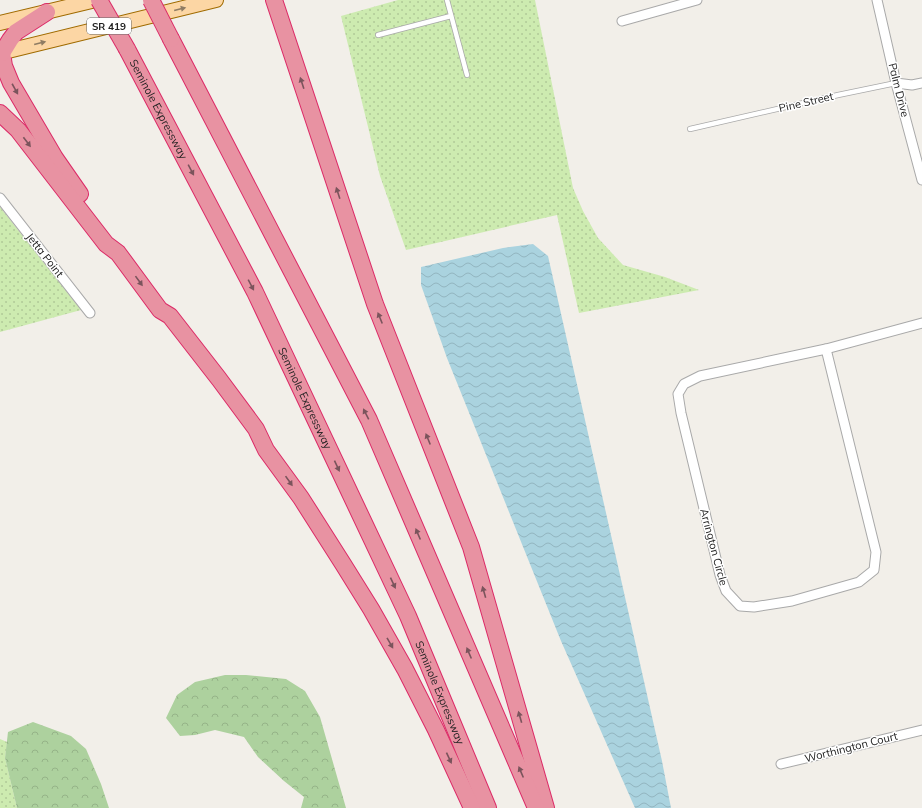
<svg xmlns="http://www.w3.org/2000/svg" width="922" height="808" font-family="Mulish,sans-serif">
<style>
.grass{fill:url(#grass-dots)}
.forest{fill:url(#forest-crowns)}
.water{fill:url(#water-waves)}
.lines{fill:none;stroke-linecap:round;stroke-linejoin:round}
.service-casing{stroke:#a9a9a9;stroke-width:6}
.minor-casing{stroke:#a9a9a9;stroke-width:11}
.primary-casing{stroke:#a06b00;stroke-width:16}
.motorway-casing{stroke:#dc2a67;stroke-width:18}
.service{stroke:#fff;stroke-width:4.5}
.minor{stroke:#fff;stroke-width:9}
.primary{stroke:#fcd6a4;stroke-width:14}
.motorway{stroke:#e892a2;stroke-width:16}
.motorway-bridge-casing{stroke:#dc2a67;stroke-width:18;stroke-linecap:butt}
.motorway-bridge{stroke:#e892a2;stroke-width:16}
.oneway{fill:#8f7c63}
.oneway2{fill:#7b545c}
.labels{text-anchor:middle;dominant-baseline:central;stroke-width:3;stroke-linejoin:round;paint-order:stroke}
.shield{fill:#fff;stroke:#646464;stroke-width:1}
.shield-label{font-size:10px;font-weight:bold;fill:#222}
.street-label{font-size:11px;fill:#222;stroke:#fff}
</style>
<defs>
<pattern id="grass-dots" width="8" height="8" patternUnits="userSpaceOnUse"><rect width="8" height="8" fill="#cdebb0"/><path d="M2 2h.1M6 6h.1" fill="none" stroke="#b0c997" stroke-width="1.8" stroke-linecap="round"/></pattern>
<pattern id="forest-crowns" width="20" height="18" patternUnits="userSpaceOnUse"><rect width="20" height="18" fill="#add19e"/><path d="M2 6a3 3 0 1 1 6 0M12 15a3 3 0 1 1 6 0" fill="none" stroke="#95b388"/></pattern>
<pattern id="water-waves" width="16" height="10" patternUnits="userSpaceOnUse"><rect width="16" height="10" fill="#aad3df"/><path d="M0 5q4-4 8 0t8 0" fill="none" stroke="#92b5bf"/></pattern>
</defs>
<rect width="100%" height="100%" fill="#f2efe9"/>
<g class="grass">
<path d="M 398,0 L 535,0 L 573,188 L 583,211 L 598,238 L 623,265 L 665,277 L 699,290 L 579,313 L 557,215 L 406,250 L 380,176 L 341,16 Z"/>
<path d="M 0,207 L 81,310 L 0,332 Z"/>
<path d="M 0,739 L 7,742 L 5,758 L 17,808 L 0,808 Z"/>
</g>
<g class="forest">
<path d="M 225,675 L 246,675 L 286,679 L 305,691 L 320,717 L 346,808 L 301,808 L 304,797 L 284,781 L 258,757 L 244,737 L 215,730 L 195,735 L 180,736 L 166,718 L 177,695 L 195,682 Z"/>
<path d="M 33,722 L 71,736 L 86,749 L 101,784 L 109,808 L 17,808 L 5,758 L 8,732 Z"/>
</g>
<path class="water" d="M 533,244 L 548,256 L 662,761 L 671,808 L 635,808 L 561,641 L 447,358 L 421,285 L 421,267 L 503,248 Z"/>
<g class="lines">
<defs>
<g id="service">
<path d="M 447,0 L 467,75"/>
<path d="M 378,35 L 451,16"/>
<path d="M 690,129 L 838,95 L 896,83"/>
</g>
<g id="minor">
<path d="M 877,0 L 896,83 L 922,180"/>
<path d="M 622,21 L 697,0"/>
<path d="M 896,83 L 912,85 L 922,83"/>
<path d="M 0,198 L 90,313"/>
<path d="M 826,349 L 876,552 L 874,570 L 859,582 L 792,601 L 754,607 L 740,606 L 726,591 L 720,575 L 681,413 L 678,394 L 684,384 L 700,376 Z"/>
<path d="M 826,349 L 922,323"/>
<path d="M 781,764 L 922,730"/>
</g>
<g id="primary">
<path d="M 0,23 L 96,0"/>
<path d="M 0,53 L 216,0"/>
</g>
<g id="motorway">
<path d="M 274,0 L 375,304 L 471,547 L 546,808"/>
<path d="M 171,39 L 369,420 L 536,808"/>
<path id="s1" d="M 127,49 L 255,292 L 408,616 L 488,808"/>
<path d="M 0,50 L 2,53 L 4,66 L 11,83 L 55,158 L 80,194"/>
<path d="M 2,53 L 10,40 L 16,32 L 47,12"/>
<path d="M 0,113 L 18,130 L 106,244 L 118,253 L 160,310 L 170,316 L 219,379 L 256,429 L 266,450 L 301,498 L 343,564 L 371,609 L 405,669 L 436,730 L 472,808"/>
</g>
</defs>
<use href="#service" class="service-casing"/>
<use href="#minor" class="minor-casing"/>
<use href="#primary" class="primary-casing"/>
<use href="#motorway" class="motorway-casing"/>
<use href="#service" class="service"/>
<use href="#minor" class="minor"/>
<use href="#primary" class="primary"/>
<use href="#motorway" class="motorway"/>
<defs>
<g id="motorway-bridge">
<path d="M 99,0 L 127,49"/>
<path d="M 151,0 L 171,39"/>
</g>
</defs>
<use href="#motorway-bridge" class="motorway-bridge-casing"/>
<use href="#motorway-bridge" class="motorway-bridge"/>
</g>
<defs><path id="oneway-solid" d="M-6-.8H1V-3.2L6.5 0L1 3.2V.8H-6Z"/></defs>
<g class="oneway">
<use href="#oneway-solid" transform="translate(180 9) rotate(-14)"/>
<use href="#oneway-solid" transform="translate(40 43) rotate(-14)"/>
</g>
<g class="oneway2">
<use href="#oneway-solid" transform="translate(302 83) rotate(-108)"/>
<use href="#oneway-solid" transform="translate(15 89) rotate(61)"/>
<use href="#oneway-solid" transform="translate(27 142) rotate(53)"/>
<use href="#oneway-solid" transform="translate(191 170) rotate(62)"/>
<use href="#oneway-solid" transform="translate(338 193) rotate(-108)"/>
<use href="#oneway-solid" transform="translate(139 281) rotate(54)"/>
<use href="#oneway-solid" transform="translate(251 285) rotate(62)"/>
<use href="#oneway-solid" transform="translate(380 318) rotate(-112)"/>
<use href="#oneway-solid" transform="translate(366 414) rotate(-117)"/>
<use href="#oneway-solid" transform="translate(428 439) rotate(-112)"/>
<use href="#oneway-solid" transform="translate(337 466) rotate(65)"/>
<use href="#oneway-solid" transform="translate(289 481) rotate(55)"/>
<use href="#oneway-solid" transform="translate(418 534) rotate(-113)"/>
<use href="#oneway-solid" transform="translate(393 583) rotate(65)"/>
<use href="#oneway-solid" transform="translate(484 592) rotate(-106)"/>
<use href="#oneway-solid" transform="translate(390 643) rotate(60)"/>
<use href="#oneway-solid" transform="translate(469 653) rotate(-113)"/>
<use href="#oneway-solid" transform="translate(520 717) rotate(-106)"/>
<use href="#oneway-solid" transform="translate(449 758) rotate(65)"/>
<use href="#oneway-solid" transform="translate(521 772) rotate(-113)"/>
</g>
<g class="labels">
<rect class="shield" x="87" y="18" width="44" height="16" rx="3"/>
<g class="shield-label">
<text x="109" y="26">SR 419</text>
</g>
<g class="street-label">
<text transform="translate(899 90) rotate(76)">Palm Drive</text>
<text transform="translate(806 102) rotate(-13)">Pine Street</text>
<text stroke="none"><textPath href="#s1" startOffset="68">Seminole Expressway</textPath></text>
<text transform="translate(45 255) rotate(52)">Jetta Point</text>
<text stroke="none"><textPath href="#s1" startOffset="392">Seminole Expressway</textPath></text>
<text transform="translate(714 547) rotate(75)">Arrington Circle</text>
<text stroke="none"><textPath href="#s1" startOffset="716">Seminole Expressway</textPath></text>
<text transform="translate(851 747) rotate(-14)">Worthington Court</text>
</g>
</g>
</svg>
